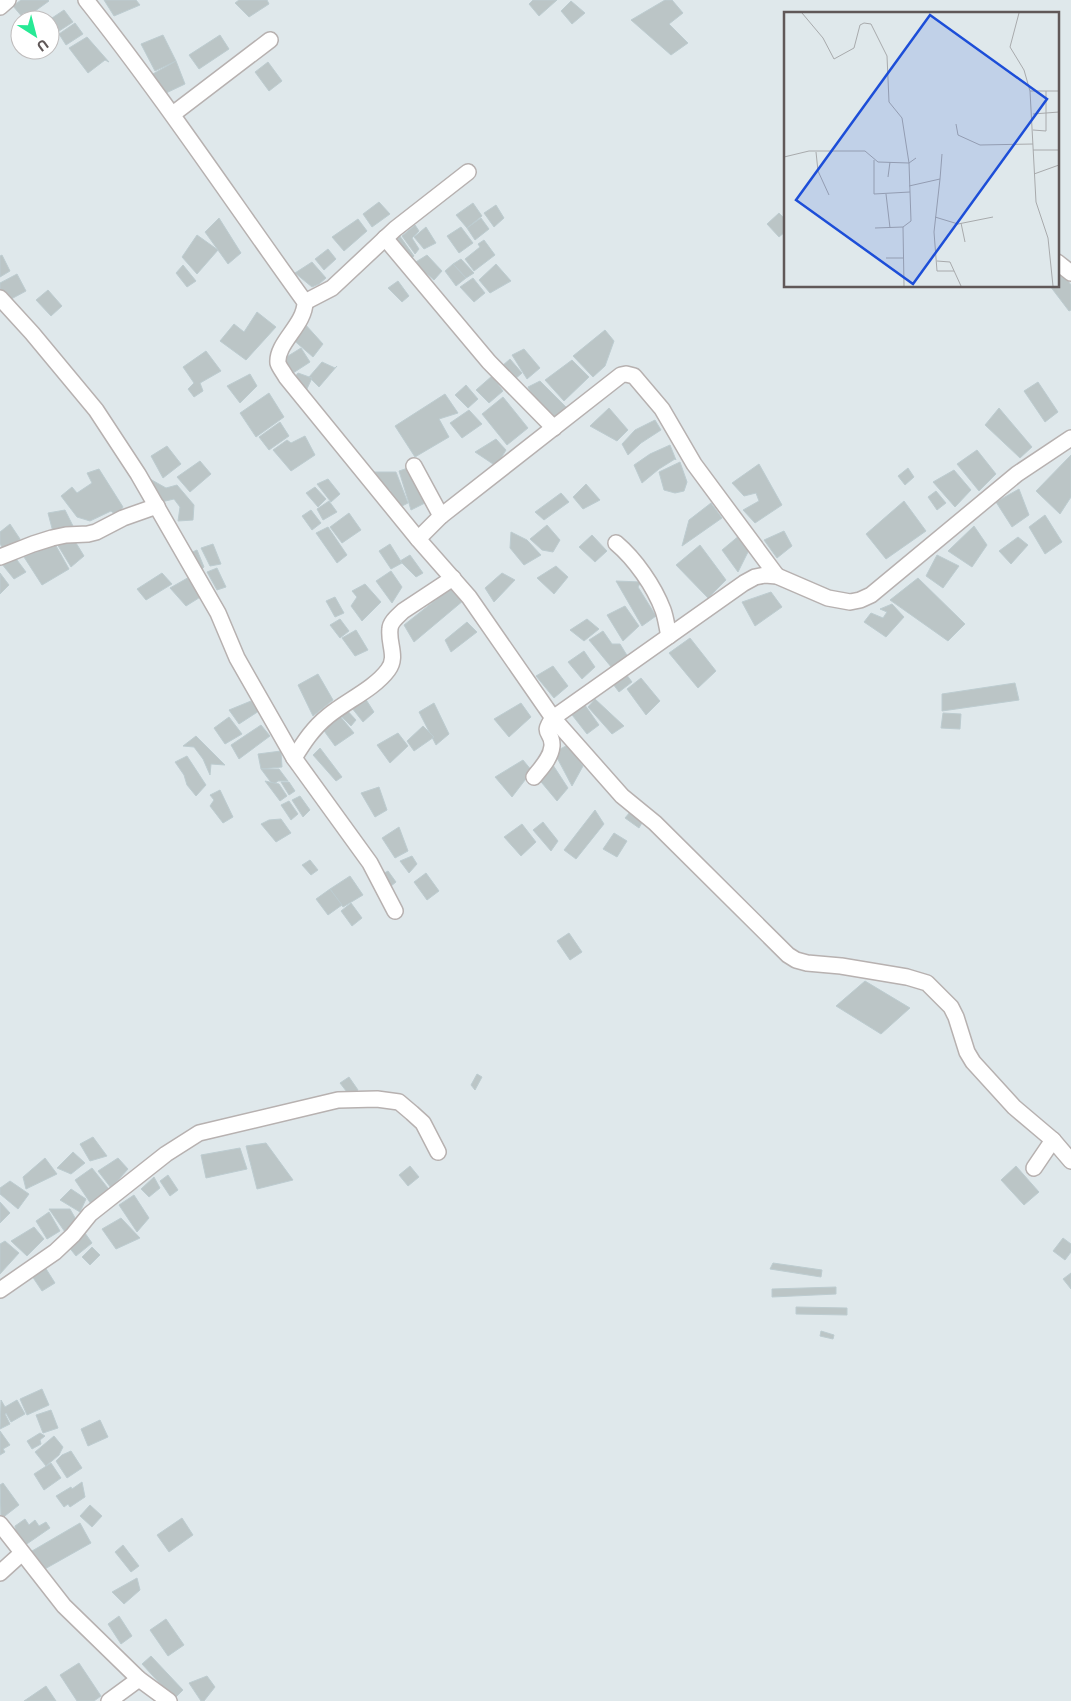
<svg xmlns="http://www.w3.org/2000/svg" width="1071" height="1701" font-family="'Noto Sans',sans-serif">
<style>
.building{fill:#bbc5c6;stroke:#bdccd0}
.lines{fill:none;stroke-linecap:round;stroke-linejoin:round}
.minor-casing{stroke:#b7b1b0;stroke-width:18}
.minor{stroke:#fff;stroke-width:15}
.inset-road{fill:none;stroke:#a8aaac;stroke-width:1}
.view{fill:#1d4ed8;fill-opacity:0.15;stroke:#1d4ed8;stroke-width:2.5}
.inset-edge{fill:none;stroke:#605858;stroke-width:2.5}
</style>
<rect width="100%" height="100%" fill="#dfe8eb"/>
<g class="building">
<path d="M 21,0 L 48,0 L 49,1 L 24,19 L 13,6 Z"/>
<path d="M 104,0 L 136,0 L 140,5 L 114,16 Z"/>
<path d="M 239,0 L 267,0 L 269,4 L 249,17 L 235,3 Z"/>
<path d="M 533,0 L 557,0 L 539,16 L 529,4 Z"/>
<path d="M 665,0 L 672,0 L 683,13 L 669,24 L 688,43 L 671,55 L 631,20 Z"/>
<path d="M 571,1 L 585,13 L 572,24 L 561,11 Z"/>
<path d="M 64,10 L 73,22 L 53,35 L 50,31 L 49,20 Z"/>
<path d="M 75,23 L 83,34 L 66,45 L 59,34 Z"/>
<path d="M 163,35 L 176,61 L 155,71 L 141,44 Z"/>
<path d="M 220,35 L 229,49 L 199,69 L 189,55 Z"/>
<path d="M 87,37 L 109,62 L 105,60 L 88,73 L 69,48 Z"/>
<path d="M 176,61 L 185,84 L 164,94 L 151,75 Z"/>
<path d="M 268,62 L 282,81 L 269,91 L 255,72 Z"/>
<path d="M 379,202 L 390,214 L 372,227 L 363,214 Z"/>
<path d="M 473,203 L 482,216 L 467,228 L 456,215 Z"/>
<path d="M 496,205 L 504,218 L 494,227 L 484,213 Z"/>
<path d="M 779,213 L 785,219 L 785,232 L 779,237 L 767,224 Z"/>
<path d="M 219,218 L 241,253 L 228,264 L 205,232 Z"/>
<path d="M 481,218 L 489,229 L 475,240 L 467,228 Z"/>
<path d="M 358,219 L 367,231 L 344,251 L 332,237 Z"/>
<path d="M 415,225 L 419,231 L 412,238 L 419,249 L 415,254 L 402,236 Z"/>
<path d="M 426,227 L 436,243 L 424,249 L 414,237 Z"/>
<path d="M 461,227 L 473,243 L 459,253 L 447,236 Z"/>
<path d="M 397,232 L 414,256 L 402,266 L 385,242 Z"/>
<path d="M 197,235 L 218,250 L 197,274 L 182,257 Z"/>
<path d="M 484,240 L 495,255 L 474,271 L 465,259 L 480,247 L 478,244 Z"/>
<path d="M 328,249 L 336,259 L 324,270 L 315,259 Z"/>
<path d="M 2,255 L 10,271 L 0,277 L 0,256 Z"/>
<path d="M 427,255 L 442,271 L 434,280 L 427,274 L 414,285 L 403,270 Z"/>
<path d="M 461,259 L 474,273 L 466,278 L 453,264 Z"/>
<path d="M 312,262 L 326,278 L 319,284 L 312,287 L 295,273 Z"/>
<path d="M 453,264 L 466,278 L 456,286 L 445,271 Z"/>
<path d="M 496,264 L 511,281 L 490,293 L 479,280 Z"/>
<path d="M 183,265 L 196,281 L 187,287 L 176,273 Z"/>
<path d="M 1061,271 L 1071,285 L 1071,310 L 1069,311 L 1050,286 L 1057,286 L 1057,274 Z"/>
<path d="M 17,274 L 26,291 L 0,305 L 0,283 Z"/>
<path d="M 473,278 L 485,293 L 474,302 L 460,287 Z"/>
<path d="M 398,281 L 409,296 L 402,302 L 388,288 Z"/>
<path d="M 48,290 L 62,306 L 51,316 L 36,300 Z"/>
<path d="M 257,312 L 276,327 L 246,360 L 220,341 L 234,324 L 244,332 Z"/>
<path d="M 304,323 L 323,344 L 313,357 L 290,337 Z"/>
<path d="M 605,330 L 614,341 L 605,366 L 593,377 L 573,356 Z"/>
<path d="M 301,348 L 310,362 L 290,375 L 280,361 Z"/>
<path d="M 524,349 L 540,368 L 527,379 L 512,355 Z"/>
<path d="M 206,351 L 221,371 L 200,383 L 203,391 L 194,397 L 188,389 L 194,383 L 183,367 Z"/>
<path d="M 510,359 L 522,373 L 514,380 L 502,366 Z"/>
<path d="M 572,360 L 589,377 L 564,401 L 545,380 Z"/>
<path d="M 322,362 L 335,368 L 337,366 L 319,387 L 309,377 Z"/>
<path d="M 298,373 L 312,378 L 305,393 L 291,382 Z"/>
<path d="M 250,374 L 257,386 L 240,403 L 227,386 Z"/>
<path d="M 492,376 L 503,391 L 489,403 L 476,390 Z"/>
<path d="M 540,381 L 567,408 L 556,420 L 537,405 L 528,387 Z"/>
<path d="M 1038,382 L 1058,412 L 1045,422 L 1024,391 Z"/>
<path d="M 466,385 L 478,399 L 468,408 L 455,395 Z"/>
<path d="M 269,393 L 284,417 L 256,437 L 240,413 Z"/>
<path d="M 445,394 L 458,413 L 439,419 L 449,437 L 415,457 L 395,426 Z"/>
<path d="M 503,397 L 528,428 L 507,445 L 482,414 Z"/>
<path d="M 609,408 L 628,430 L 617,441 L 590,426 Z"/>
<path d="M 999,408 L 1032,447 L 1020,458 L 985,425 Z"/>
<path d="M 469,410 L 482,424 L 462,438 L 450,423 Z"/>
<path d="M 655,420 L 661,430 L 641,443 L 628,455 L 622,444 L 635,430 Z"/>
<path d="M 280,422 L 289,436 L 269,450 L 259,437 Z"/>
<path d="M 305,436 L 315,455 L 291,471 L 273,450 L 287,440 L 291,443 Z"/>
<path d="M 496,439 L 506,450 L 496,466 L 475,452 Z"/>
<path d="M 670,445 L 676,460 L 675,459 L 659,469 L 642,483 L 634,465 L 650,454 Z"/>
<path d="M 167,446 L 181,464 L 163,478 L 151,456 Z"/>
<path d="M 977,450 L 996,474 L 979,491 L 957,464 Z"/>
<path d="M 1071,455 L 1071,497 L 1060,514 L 1036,491 Z"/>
<path d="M 200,461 L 211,474 L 190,492 L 177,477 Z"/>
<path d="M 680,462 L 687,482 L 684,491 L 675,493 L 664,490 L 659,472 Z"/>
<path d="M 759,464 L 782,505 L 755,523 L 743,510 L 759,501 L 756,493 L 744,496 L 732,483 Z"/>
<path d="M 408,468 L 425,503 L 411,510 L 399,471 Z"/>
<path d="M 908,468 L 914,477 L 905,485 L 898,476 Z"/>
<path d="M 99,469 L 123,507 L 117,516 L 111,511 L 90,521 L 77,517 L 61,496 L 72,487 L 77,493 L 92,483 L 87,473 Z"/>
<path d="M 954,470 L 971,490 L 955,507 L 933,482 Z"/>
<path d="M 373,472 L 396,472 L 408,503 L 396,509 L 390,490 L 382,490 Z"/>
<path d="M 150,479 L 166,488 L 177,485 L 194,505 L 193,520 L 178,521 L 180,507 L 174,499 L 161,502 L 146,484 Z"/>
<path d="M 328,479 L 340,494 L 331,502 L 317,484 Z"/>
<path d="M 586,484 L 600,500 L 583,509 L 573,497 Z"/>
<path d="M 315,487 L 326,499 L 318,507 L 306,493 Z"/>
<path d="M 1019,489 L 1029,515 L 1012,527 L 996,502 Z"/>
<path d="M 936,491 L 946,503 L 937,510 L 928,497 Z"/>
<path d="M 561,493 L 569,502 L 544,520 L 535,512 Z"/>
<path d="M 329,501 L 337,512 L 323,520 L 317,509 Z"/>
<path d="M 904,501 L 926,531 L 886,559 L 866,534 Z"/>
<path d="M 711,503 L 722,518 L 682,546 L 689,520 Z"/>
<path d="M 65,510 L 73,526 L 53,532 L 48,513 Z"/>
<path d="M 311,510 L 321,523 L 312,530 L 302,516 Z"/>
<path d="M 349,513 L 361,530 L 342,543 L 330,527 Z"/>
<path d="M 1045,515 L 1062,542 L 1045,554 L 1029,527 Z"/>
<path d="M 10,524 L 20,539 L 4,550 L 0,544 L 0,532 Z"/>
<path d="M 547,525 L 560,540 L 553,552 L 542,550 L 530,539 Z"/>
<path d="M 974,526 L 987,545 L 972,567 L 948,551 Z"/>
<path d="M 328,527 L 347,555 L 337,563 L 316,533 Z"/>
<path d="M 784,531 L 792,546 L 777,558 L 764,540 Z"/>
<path d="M 511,532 L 527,540 L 541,555 L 524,565 L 510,548 Z"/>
<path d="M 592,535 L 607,551 L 595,562 L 579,547 Z"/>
<path d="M 740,535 L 750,548 L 738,572 L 722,550 Z"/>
<path d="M 1018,537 L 1028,545 L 1011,564 L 999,551 Z"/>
<path d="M 73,538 L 84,556 L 71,567 L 57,544 Z"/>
<path d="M 55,544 L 69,569 L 42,585 L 24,557 Z"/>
<path d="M 213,544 L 221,564 L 210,566 L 201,548 Z"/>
<path d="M 390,544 L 402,563 L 391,569 L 379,551 Z"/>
<path d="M 700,545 L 726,580 L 708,598 L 676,565 Z"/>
<path d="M 197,550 L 204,567 L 198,573 L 188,554 Z"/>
<path d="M 410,555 L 423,573 L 416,577 L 400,561 Z"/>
<path d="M 937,555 L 959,566 L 943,588 L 926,576 Z"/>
<path d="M 14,556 L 26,572 L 14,579 L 1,563 Z"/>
<path d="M 556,566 L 568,577 L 554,594 L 537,578 Z"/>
<path d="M 217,568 L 226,587 L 217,590 L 207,572 Z"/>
<path d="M 391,571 L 402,587 L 392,603 L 376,581 Z"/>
<path d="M 0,573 L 9,585 L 0,594 Z"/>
<path d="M 162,573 L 172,584 L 146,600 L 137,589 Z"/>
<path d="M 502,573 L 515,580 L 494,602 L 485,588 Z"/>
<path d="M 191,576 L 202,596 L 186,606 L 170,588 Z"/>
<path d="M 918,578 L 965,624 L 948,641 L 890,600 Z"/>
<path d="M 616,581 L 641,582 L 638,587 L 656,616 L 642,626 Z"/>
<path d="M 365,584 L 381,602 L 362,621 L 351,606 L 357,597 L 352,591 Z"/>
<path d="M 452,587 L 464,600 L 414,642 L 404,625 Z"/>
<path d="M 771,592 L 782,607 L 755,626 L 742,602 Z"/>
<path d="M 335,597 L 344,613 L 335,617 L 326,601 Z"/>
<path d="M 892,604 L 904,617 L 886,637 L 864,622 L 871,613 L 883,618 L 887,612 L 880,609 Z"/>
<path d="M 625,606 L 639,626 L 623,641 L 607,615 Z"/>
<path d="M 340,619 L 349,631 L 340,638 L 330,625 Z"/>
<path d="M 587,619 L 599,629 L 584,641 L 570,630 Z"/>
<path d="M 467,622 L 477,632 L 451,652 L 445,640 Z"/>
<path d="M 356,630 L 368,650 L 355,656 L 342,638 Z"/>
<path d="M 603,631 L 612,644 L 620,644 L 628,657 L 612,668 L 589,640 Z"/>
<path d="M 690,638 L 716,671 L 698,688 L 669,653 Z"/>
<path d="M 584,651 L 595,667 L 582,679 L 568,662 Z"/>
<path d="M 553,666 L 568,686 L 554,698 L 536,676 Z"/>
<path d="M 318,674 L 333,700 L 313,716 L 298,685 Z"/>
<path d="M 626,674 L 632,682 L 619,692 L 613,684 Z"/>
<path d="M 641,678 L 660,701 L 646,715 L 627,689 Z"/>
<path d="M 1015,683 L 1019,700 L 942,711 L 942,694 Z"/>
<path d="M 363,695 L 374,712 L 363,722 L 348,703 Z"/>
<path d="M 595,699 L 624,726 L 612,734 L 588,707 Z"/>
<path d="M 251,701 L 259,711 L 239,724 L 229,710 Z"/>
<path d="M 582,701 L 599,725 L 587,734 L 569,711 Z"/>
<path d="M 434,703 L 449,734 L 436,745 L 419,712 Z"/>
<path d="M 521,703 L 531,717 L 509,737 L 494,719 Z"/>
<path d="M 345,708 L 356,720 L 351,726 L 338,713 Z"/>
<path d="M 943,713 L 961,714 L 960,729 L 941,728 Z"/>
<path d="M 340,716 L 354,733 L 335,746 L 322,728 Z"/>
<path d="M 229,717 L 242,734 L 225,744 L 214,728 Z"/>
<path d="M 261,725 L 270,736 L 239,759 L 231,745 Z"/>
<path d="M 423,726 L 434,737 L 414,751 L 407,741 Z"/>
<path d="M 398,733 L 408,746 L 390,763 L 377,745 Z"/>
<path d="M 196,736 L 225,765 L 211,764 L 210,775 L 203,759 L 194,747 L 183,746 Z"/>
<path d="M 568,745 L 583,766 L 572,786 L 554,752 Z"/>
<path d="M 320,748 L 342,777 L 336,781 L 313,755 Z"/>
<path d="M 281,751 L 282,767 L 261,769 L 258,754 Z"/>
<path d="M 187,756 L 206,785 L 196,796 L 187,785 L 184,775 L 175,762 Z"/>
<path d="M 523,760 L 532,771 L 512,797 L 495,777 Z"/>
<path d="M 551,762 L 568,788 L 557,801 L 537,777 Z"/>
<path d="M 261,769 L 279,769 L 288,781 L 278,781 L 273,785 Z"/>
<path d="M 265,781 L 279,784 L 287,796 L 280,801 Z"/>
<path d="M 281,782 L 289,782 L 295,791 L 289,795 Z"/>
<path d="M 379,787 L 387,810 L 375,817 L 361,793 Z"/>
<path d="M 220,790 L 233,817 L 223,823 L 210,806 L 214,800 L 210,795 Z"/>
<path d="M 300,796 L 310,810 L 303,817 L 292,800 Z"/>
<path d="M 289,801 L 298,814 L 291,820 L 281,805 Z"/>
<path d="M 595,810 L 604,824 L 576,859 L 564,850 Z"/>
<path d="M 630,812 L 643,821 L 639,828 L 625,818 Z"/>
<path d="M 281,819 L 291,833 L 276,842 L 261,824 L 269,820 Z"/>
<path d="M 543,822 L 558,841 L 551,851 L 533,830 Z"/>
<path d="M 522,824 L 536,842 L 521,856 L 504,837 Z"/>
<path d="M 399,827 L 408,851 L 395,858 L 382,838 Z"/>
<path d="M 614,833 L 627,841 L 617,857 L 603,849 Z"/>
<path d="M 412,856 L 417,864 L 409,873 L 400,861 Z"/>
<path d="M 310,860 L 318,870 L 311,875 L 302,865 Z"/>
<path d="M 388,871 L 396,882 L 391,886 L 381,875 Z"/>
<path d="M 426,873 L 439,891 L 427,900 L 414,882 Z"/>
<path d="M 350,876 L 363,895 L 343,907 L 330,889 Z"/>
<path d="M 330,889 L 342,905 L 328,915 L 316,899 Z"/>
<path d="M 351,903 L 362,918 L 352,926 L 341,911 Z"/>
<path d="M 569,933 L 582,952 L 570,960 L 557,941 Z"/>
<path d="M 865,981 L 910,1008 L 881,1034 L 836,1006 Z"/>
<path d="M 477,1074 L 482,1077 L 475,1090 L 471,1085 Z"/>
<path d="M 349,1077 L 358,1090 L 350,1096 L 340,1083 Z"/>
<path d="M 93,1137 L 107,1156 L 90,1161 L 80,1144 Z"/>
<path d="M 266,1143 L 293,1180 L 257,1189 L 246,1146 Z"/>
<path d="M 240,1148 L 247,1169 L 206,1178 L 201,1155 Z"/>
<path d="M 73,1152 L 85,1163 L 71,1174 L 57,1168 Z"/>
<path d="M 45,1158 L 57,1174 L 26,1189 L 23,1177 Z"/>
<path d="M 118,1158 L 128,1169 L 111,1188 L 98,1171 Z"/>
<path d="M 410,1166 L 419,1177 L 408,1186 L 399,1175 Z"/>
<path d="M 1016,1166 L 1039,1192 L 1024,1205 L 1001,1180 Z"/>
<path d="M 92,1168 L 111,1192 L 93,1207 L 75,1180 Z"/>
<path d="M 168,1175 L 178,1190 L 170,1196 L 160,1181 Z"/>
<path d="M 154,1177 L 160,1188 L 149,1197 L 141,1189 Z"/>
<path d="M 10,1181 L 29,1194 L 18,1209 L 0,1194 L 0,1188 Z"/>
<path d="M 71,1189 L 86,1199 L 80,1212 L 60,1200 Z"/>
<path d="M 134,1195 L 149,1218 L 137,1232 L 119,1205 Z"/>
<path d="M 0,1202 L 10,1213 L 0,1223 Z"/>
<path d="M 49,1209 L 70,1209 L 78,1223 L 65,1232 Z"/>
<path d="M 49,1212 L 60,1231 L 47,1239 L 36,1221 Z"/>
<path d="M 121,1218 L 140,1238 L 116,1249 L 102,1229 Z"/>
<path d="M 34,1227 L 44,1239 L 27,1256 L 11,1241 Z"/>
<path d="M 85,1233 L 92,1243 L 76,1256 L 68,1246 Z"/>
<path d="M 1063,1238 L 1071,1244 L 1071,1252 L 1065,1260 L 1053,1251 Z"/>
<path d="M 5,1241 L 19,1253 L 0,1274 L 0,1244 Z"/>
<path d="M 92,1247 L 100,1255 L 90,1265 L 82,1257 Z"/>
<path d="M 773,1263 L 822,1270 L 821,1277 L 770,1269 Z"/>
<path d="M 43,1264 L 55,1283 L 42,1291 L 30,1273 Z"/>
<path d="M 1071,1273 L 1071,1289 L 1063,1279 Z"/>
<path d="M 836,1287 L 836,1294 L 772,1297 L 772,1289 Z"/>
<path d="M 796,1307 L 847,1308 L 847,1315 L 796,1314 Z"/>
<path d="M 821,1331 L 834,1335 L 833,1339 L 820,1336 Z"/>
<path d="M 42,1389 L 49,1405 L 27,1415 L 20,1399 Z"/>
<path d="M 1,1400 L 5,1407 L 17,1400 L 25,1414 L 11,1422 L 6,1413 L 5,1414 L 10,1424 L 0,1429 Z"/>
<path d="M 51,1410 L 58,1428 L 43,1433 L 36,1415 Z"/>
<path d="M 100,1420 L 108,1437 L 88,1446 L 81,1429 Z"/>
<path d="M 0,1431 L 10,1445 L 3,1449 L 5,1452 L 0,1455 Z"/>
<path d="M 40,1433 L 45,1436 L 40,1440 L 41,1444 L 32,1449 L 27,1441 Z"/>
<path d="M 54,1436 L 63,1447 L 59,1455 L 46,1466 L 35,1452 Z"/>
<path d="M 71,1451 L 82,1468 L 67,1478 L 56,1461 L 62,1455 Z"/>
<path d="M 51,1463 L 61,1478 L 44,1490 L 34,1474 Z"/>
<path d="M 82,1482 L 85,1497 L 70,1507 L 68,1504 L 64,1507 L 56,1496 L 71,1487 L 72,1489 Z"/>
<path d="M 3,1483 L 19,1505 L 1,1519 L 0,1485 Z"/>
<path d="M 90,1505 L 102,1516 L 92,1527 L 80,1516 Z"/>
<path d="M 182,1518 L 193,1535 L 169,1552 L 157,1535 Z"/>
<path d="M 25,1519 L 29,1525 L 35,1520 L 39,1526 L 46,1522 L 50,1528 L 21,1548 L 16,1539 L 15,1526 Z"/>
<path d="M 80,1523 L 91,1543 L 43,1570 L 32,1551 Z"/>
<path d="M 123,1545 L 139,1566 L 131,1572 L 115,1552 Z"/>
<path d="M 137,1578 L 140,1590 L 124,1604 L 112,1592 Z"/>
<path d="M 119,1616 L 132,1636 L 121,1644 L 108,1624 Z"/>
<path d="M 166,1619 L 184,1645 L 168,1656 L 150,1630 Z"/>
<path d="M 151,1656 L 183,1690 L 174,1699 L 142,1664 Z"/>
<path d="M 79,1663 L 101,1696 L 94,1701 L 77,1701 L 60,1675 Z"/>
<path d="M 207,1676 L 215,1687 L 204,1701 L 201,1701 L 189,1683 Z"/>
<path d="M 46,1686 L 56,1701 L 24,1701 Z"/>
</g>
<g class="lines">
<defs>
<g id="minor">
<path d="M 86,0 C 163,97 232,201 305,302 C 305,325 276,343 278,363 C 279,367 284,373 286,377 L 418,539 L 469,597 L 553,718 L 622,796 L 655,823 L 788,955 L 796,960 L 807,963 L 841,966 L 907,977 L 927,983 L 951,1007 L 956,1017 L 967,1052 L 973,1062 L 1014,1107 L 1053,1140 L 1071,1161"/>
<path d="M 0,7 L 8,0"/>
<path d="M 173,114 L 270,40"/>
<path d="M 385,238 L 489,362 L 554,428"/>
<path d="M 1057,262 L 1071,273"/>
<path d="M 0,298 L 32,333 L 96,410 L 138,474 L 218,613 L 237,658 L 294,758"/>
<path d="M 305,302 L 332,288 L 395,229 L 468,172"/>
<path d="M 414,466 L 441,516"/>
<path d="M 418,539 L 441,516 L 621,375 L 626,374 L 634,376 L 662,409 L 694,464 L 777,576"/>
<path d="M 616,543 C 635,559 654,586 663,610 C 666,618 667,628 669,636"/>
<path d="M 0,557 L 33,544 L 52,538 L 66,535 L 88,534 L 96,532 L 123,518 L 157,506"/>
<path d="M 534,777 C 541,768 551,758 552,746 C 553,730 540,736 553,718 L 744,583 L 755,577 L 765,575 L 777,576 L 828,598 L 850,602 L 860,600 L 871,595 L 1017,474 L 1071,438"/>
<path d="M 395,911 L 370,863 L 294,758 C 304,742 313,728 328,716 C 346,701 374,689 388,670 C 398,657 388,644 390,629 C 390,622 398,616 403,611 L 453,578"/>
<path d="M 1034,1168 L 1053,1140"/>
<path d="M 0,1290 L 55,1252 L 73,1235 L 90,1214 L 166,1154 L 199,1133 L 338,1100 L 377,1099 L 399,1102 L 412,1113 L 423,1123 L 438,1152"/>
<path d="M 0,1524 L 64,1606 L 139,1679 L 169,1701"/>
<path d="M 0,1573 L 22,1553"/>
<path d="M 109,1701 L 139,1679"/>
</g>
</defs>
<use href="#minor" class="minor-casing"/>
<use href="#minor" class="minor"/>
</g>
<g transform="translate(784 12)">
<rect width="275" height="275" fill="#dfe8eb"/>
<path class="inset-road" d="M 18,1 L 39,26 L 50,47 L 70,36 L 76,13 L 80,11 L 87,12 L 103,44 L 105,90 L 118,106 L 125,151 L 127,209 L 119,215 L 120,274M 235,1 L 226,35 L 240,58 L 246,79 L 252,190 L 264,226 L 269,274M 246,79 L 275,79M 249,102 L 275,100M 172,112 L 174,123 L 196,133 L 249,132M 249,118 L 262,119 L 262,79M 249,138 L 275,138M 32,140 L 34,159 L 45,183M 0,145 L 25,139 L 81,139 L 94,150 L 125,151 L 132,146M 90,148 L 90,182 L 126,180M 250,162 L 275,153M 104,165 L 106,150M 156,167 L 150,220 L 153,259 L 170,259M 125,174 L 156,167 L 158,142M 102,182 L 106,216M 151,205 L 174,212 L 209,205M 177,211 L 181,230M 91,216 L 119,215M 102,246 L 119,246M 153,249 L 166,250 L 177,274"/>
<path class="view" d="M 146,3 L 263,87 L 129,272 L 12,188 Z"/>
<rect width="275" height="275" class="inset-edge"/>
</g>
<g transform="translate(35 35) rotate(144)"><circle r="24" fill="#ffffff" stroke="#bfbcbc"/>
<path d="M0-4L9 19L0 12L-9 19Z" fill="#27e995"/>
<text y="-8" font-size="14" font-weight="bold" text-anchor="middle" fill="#605858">U</text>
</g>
</svg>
